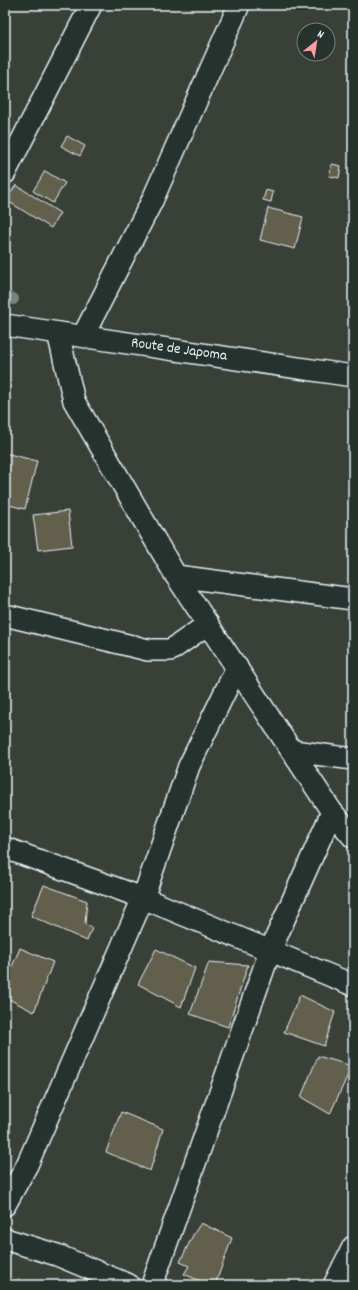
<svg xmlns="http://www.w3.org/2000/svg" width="358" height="1290" font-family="Dekko,sans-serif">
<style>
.building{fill:#645f4d;stroke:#e8f1f8}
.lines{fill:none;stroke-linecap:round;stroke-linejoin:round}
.minor-casing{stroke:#e8f1f8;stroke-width:24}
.minor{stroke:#26332d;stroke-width:21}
.tree{fill:#7c857d}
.labels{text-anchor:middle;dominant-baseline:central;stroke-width:3;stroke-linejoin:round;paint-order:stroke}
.street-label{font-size:15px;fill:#e8f1f8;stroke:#26332d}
</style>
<rect width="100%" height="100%" fill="#394037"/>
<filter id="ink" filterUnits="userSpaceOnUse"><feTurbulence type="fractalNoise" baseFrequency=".025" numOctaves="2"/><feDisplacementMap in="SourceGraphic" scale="8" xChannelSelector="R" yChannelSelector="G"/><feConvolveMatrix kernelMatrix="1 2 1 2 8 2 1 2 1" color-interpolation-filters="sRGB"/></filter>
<g filter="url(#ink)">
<g class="building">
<path d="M 67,136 L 85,146 L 80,156 L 61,146 Z"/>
<path d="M 332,164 L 341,166 L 339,178 L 329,176 Z"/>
<path d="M 45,171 L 65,183 L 53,203 L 33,191 Z"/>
<path d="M 16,185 L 60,213 L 51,228 L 6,200 Z"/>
<path d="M 266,190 L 273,192 L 271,202 L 263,200 Z"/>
<path d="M 268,208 L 303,217 L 295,249 L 260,240 Z"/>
<path d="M 5,453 L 37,461 L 25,509 L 5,504 Z"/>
<path d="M 68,511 L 72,546 L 38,550 L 33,515 Z"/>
<path d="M 44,885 L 87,901 L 85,924 L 92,928 L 87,941 L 31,916 Z"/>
<path d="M 20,948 L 53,962 L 34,1012 L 5,997 L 5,983 Z"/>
<path d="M 156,949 L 195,968 L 181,1007 L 138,984 Z"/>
<path d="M 209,962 L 248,965 L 228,1027 L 190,1014 Z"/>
<path d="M 300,995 L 335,1012 L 324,1046 L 284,1032 Z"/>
<path d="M 318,1056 L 352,1066 L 330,1114 L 301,1097 Z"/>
<path d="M 121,1112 L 163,1129 L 150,1171 L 106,1152 Z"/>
<path d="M 201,1223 L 232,1238 L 215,1285 L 210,1285 L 184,1274 L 189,1266 L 180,1262 L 193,1235 Z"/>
</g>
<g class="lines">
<defs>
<g id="minor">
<path d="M 5,173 L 91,5"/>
<path d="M 5,325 L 353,376"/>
<path d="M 58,333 L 74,401 L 176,576 L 332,812 L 353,837"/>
<path d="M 83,336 L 152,201 L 239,5"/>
<path d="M 176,576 L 353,599"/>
<path d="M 5,615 L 148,650 L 171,650 L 208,624"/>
<path d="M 293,751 L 353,759"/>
<path d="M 5,848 L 143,898 L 353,985"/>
<path d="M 5,1205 L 27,1165 L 129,930 L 143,898 L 189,766 L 237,667"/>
<path d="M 5,1239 L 57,1255 L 129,1285"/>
<path d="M 152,1285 L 270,951 L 332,812"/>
<path d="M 334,1285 L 353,1247"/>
</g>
</defs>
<use href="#minor" class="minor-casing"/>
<use href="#minor" class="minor"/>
</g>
<circle class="tree" cx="13" cy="299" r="6"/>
</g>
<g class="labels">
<g class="street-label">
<text transform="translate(179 350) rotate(8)">Route de Japoma</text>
</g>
</g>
<rect width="358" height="1290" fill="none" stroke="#26332d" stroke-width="20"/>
<rect x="10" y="10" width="338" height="1270" fill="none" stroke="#e8f1f8" stroke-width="1.5" filter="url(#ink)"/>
<g transform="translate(316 42) rotate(30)"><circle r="19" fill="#26332d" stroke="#747f7e"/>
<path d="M0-3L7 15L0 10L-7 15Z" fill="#ff9aa2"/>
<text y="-6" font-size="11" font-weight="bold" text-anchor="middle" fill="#e8f1f8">N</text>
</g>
</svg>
